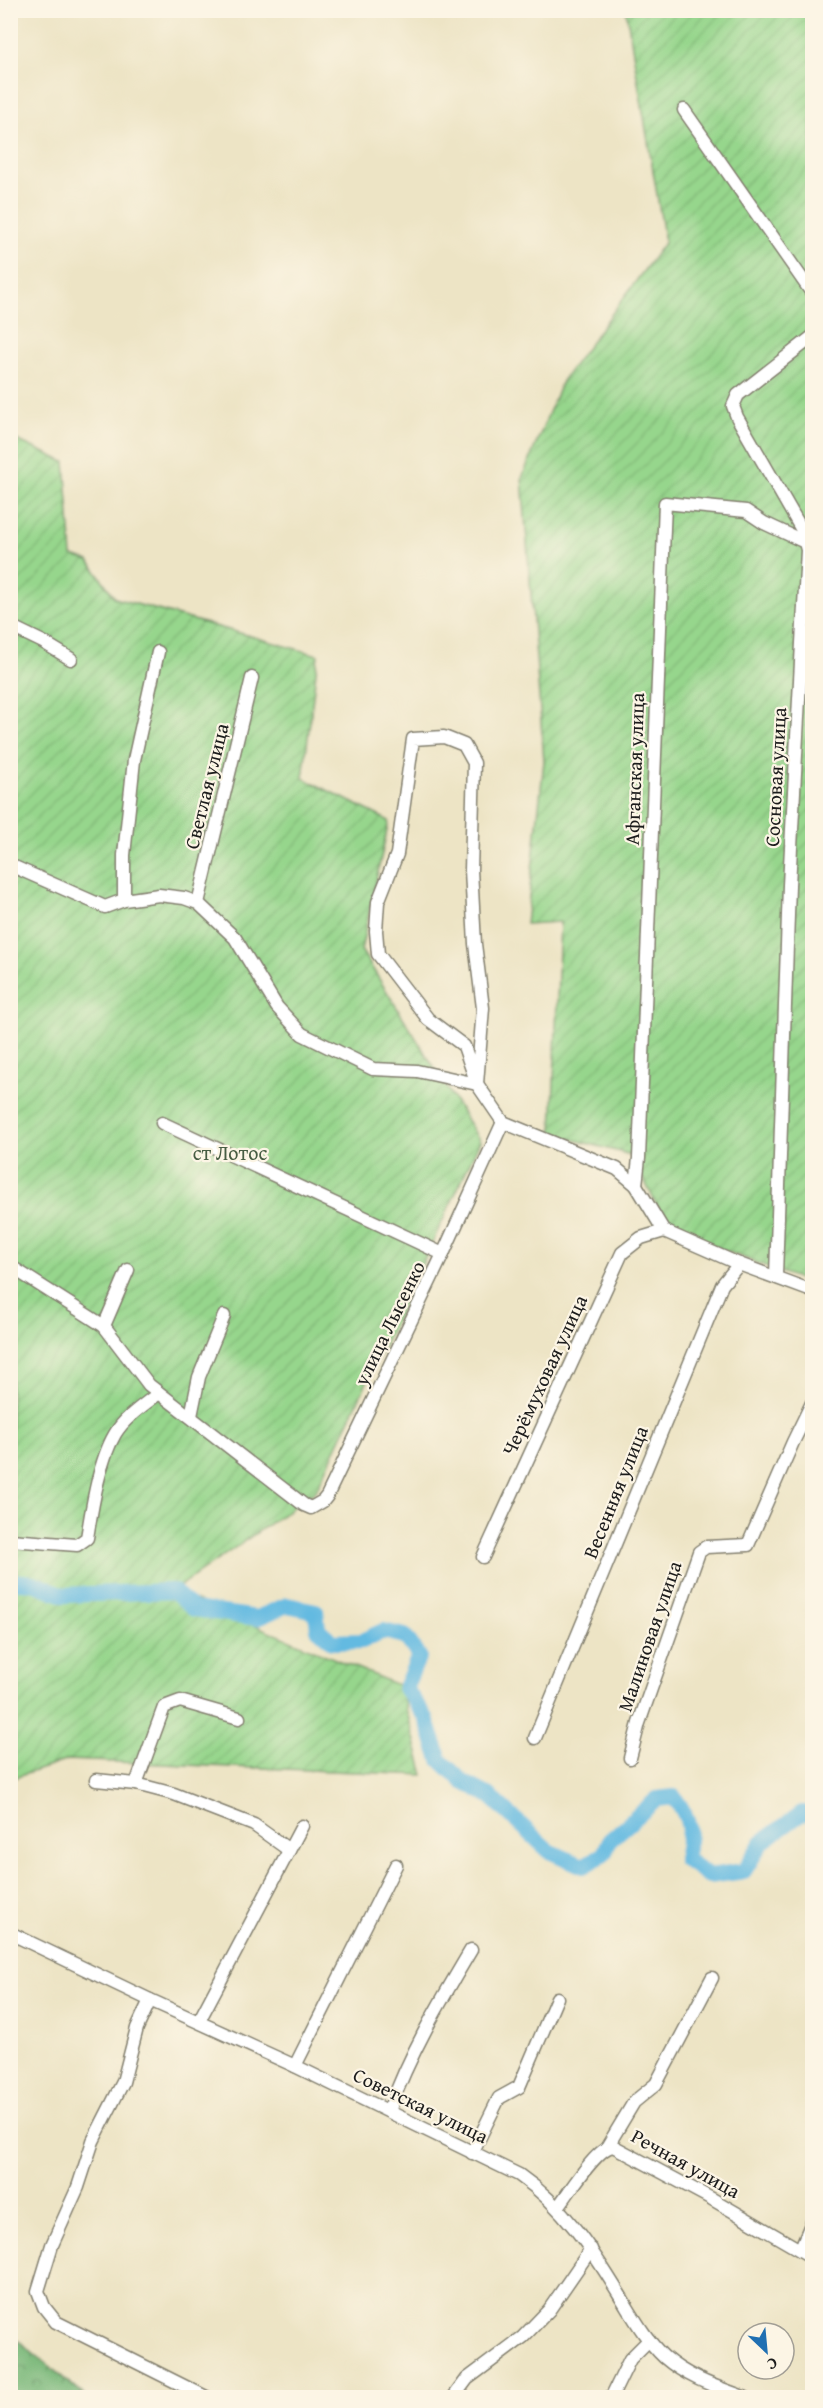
<svg xmlns="http://www.w3.org/2000/svg" width="823" height="2408" font-family="'Gentium Book Plus',serif">
<style>
.forest{fill:url(#forest-crowns);stroke:#4a6a4a;stroke-width:1.5}
.garden{fill:url(#garden-furrows);stroke:#597954;stroke-width:1.5}
.lines{fill:none;stroke-linecap:round;stroke-linejoin:round}
.river{stroke:#64bae1;stroke-width:16}
.minor-casing{stroke:#848070;stroke-width:15}
.minor{stroke:#fff;stroke-width:12}
.labels{text-anchor:middle;dominant-baseline:central;stroke-width:4.5;stroke-linejoin:round;paint-order:stroke}
.street-label{font-size:20px;fill:#1c1c1c;stroke:#fcf5e5}
.park-label{font-size:20px;fill:#475d43;stroke:#fcf5e5}
</style>
<defs>
<pattern id="forest-crowns" width="20" height="18" patternUnits="userSpaceOnUse" patternTransform="scale(1.5)"><rect width="20" height="18" fill="#78b778"/><path d="M2 6a3 3 0 1 1 6 0M12 15a3 3 0 1 1 6 0" fill="none" stroke="#629462"/></pattern>
<pattern id="garden-furrows" width="10" height="10" patternUnits="userSpaceOnUse" patternTransform="scale(1.5)"><rect width="10" height="10" fill="#96d68c"/><path d="M-1 1l2-2M0 10L10 0M9 11l2-2" fill="none" stroke="#81b778"/></pattern>
</defs>
<rect width="100%" height="100%" fill="#fcf5e5"/>
<filter id="ink" filterUnits="userSpaceOnUse"><feTurbulence type="fractalNoise" baseFrequency=".0167" numOctaves="2"/><feDisplacementMap in="SourceGraphic" scale="12" xChannelSelector="R" yChannelSelector="G"/><feConvolveMatrix kernelMatrix="1 2 1 2 8 2 1 2 1" color-interpolation-filters="sRGB"/></filter>
<filter id="wash" filterUnits="userSpaceOnUse"><feTurbulence type="fractalNoise" baseFrequency=".008" numOctaves="4" result="noise"/><feDisplacementMap in="SourceGraphic" scale="24" xChannelSelector="R" yChannelSelector="G"/><feGaussianBlur stdDeviation="1.35" result="paint"/><feColorMatrix in="noise" values="0 0 0 0 0 0 0 0 0 0 0 0 0 0 0 0 0 1.4 0 .05"/><feComposite in="paint" operator="in"/></filter>
<g filter="url(#wash)">
<rect width="100%" height="100%" fill="#ede4c5"/>
<path class="forest" d="M 10,2334 L 11,2334 L 86,2397 L 11,2397 Z"/>
<g class="garden">
<path d="M 626,11 L 812,11 L 812,1284 L 721,1249 L 666,1223 L 631,1155 L 552,1134 L 560,922 L 526,924 L 544,761 L 522,478 L 562,381 L 665,242 Z"/>
<path d="M 10,437 L 65,462 L 72,556 L 89,561 L 115,598 L 318,655 L 303,778 L 389,821 L 361,950 L 480,1141 L 316,1491 L 173,1591 L 400,1686 L 424,1775 L 68,1760 L 11,1779 Z"/>
</g>
<g class="lines">
<path class="river" d="M 10,1581 L 33,1583 L 64,1595 L 173,1591 L 194,1609 L 257,1618 L 287,1605 L 316,1611 L 318,1629 L 333,1642 L 362,1641 L 383,1631 L 405,1636 L 419,1656 L 405,1688 L 426,1718 L 440,1760 L 463,1782 L 490,1796 L 549,1851 L 583,1866 L 604,1854 L 610,1840 L 657,1799 L 674,1797 C 692,1821 691,1830 685,1859 L 709,1876 L 744,1871 L 762,1842 L 802,1813 L 812,1814"/>
</g>
</g>
<g filter="url(#ink)">
<g class="lines">
<defs>
<g id="minor">
<path d="M 684,110 L 812,293"/>
<path d="M 10,626 L 43,642 L 71,659"/>
<path d="M 444,737 L 464,745 L 474,763 L 471,870 L 475,944 L 483,1008 L 477,1084 L 464,1046 L 428,1019 L 378,954 L 376,931 L 378,902 L 397,854 L 413,739 Z"/>
<path d="M 10,865 L 105,907 L 124,900 L 159,895 L 184,898 L 198,903 L 235,938 L 277,1007 L 302,1034 L 373,1069 L 417,1071 L 477,1084 L 503,1122"/>
<path d="M 124,900 L 124,855 L 134,760 L 158,652"/>
<path d="M 198,903 L 252,678"/>
<path d="M 162,1123 L 443,1254"/>
<path d="M 636,1185 L 639,1158 L 665,503 L 746,511 L 764,523 L 807,543"/>
<path d="M 10,1266 L 104,1326 L 149,1385 L 304,1505 L 311,1508 L 323,1501 L 327,1496 L 443,1254 L 503,1122 L 617,1169 L 636,1185 L 664,1231 L 739,1264 L 812,1291"/>
<path d="M 776,1276 L 789,885 L 807,550 L 802,530 L 737,417 L 733,406 L 738,395 L 812,337"/>
<path d="M 104,1326 L 128,1270"/>
<path d="M 191,1416 L 199,1377 L 224,1316"/>
<path d="M 10,1540 L 77,1545 L 87,1538 C 92,1507 99,1461 115,1434 C 125,1417 144,1405 159,1393"/>
<path d="M 483,1557 L 622,1253 L 641,1238 L 664,1231"/>
<path d="M 535,1738 L 722,1285 L 739,1264"/>
<path d="M 630,1758 L 639,1723 L 699,1552 L 706,1547 L 748,1545 L 793,1442 L 812,1403"/>
<path d="M 96,1780 L 136,1784 L 174,1794 L 254,1825 L 289,1850"/>
<path d="M 136,1784 L 164,1707 L 180,1701 L 239,1718"/>
<path d="M 10,1933 L 150,2000 L 295,2066 L 519,2175 C 564,2206 593,2251 621,2297 C 634,2318 646,2340 664,2357 C 688,2378 717,2387 746,2398"/>
<path d="M 150,2000 L 137,2028 L 123,2082 L 93,2141 L 78,2187 L 52,2245 L 38,2291 L 44,2307 L 56,2322 L 208,2398"/>
<path d="M 199,2021 L 302,1826"/>
<path d="M 295,2066 L 396,1865"/>
<path d="M 389,2111 C 409,2055 440,2002 471,1950"/>
<path d="M 607,2147 L 634,2102 L 656,2084 L 712,1978"/>
<path d="M 472,2153 L 499,2098 L 519,2087 L 557,1998"/>
<path d="M 558,2207 C 569,2193 596,2148 613,2146 L 712,2199 L 812,2257"/>
<path d="M 800,2250 L 812,2222"/>
<path d="M 453,2398 L 467,2379 L 523,2337 L 549,2310 L 591,2249"/>
<path d="M 611,2398 L 630,2359 L 649,2340"/>
</g>
</defs>
<use href="#minor" class="minor-casing"/>
<use href="#minor" class="minor"/>
</g>
</g>
<g class="labels">
<g class="street-label">
<text transform="translate(634 769) rotate(-88)">Афганская улица</text>
<text transform="translate(775 777) rotate(-87)">Сосновая улица</text>
<text transform="translate(206 786) rotate(-76)">Светлая улица</text>
<text transform="translate(389 1323) rotate(-64)">улица Лысенко</text>
<text transform="translate(544 1375) rotate(-65)">Черёмуховая улица</text>
<text transform="translate(615 1492) rotate(-68)">Весенняя улица</text>
<text transform="translate(649 1636) rotate(-71)">Малиновая улица</text>
<text transform="translate(421 2105) rotate(26)">Советская улица</text>
<text transform="translate(686 2163) rotate(29)">Речная улица</text>
</g>
<g class="park-label">
<text x="230" y="1152">ст Лотос</text>
</g>
</g>
<rect width="823" height="2408" fill="none" stroke="#fcf5e5" stroke-width="36"/>
<g transform="translate(766 2351) rotate(154)"><circle r="28" fill="#fcf5e5" stroke="#a29e95" stroke-width="1.5"/>
<path d="M0-4.5L10 22L0 15L-10 22Z" fill="#1f6fb2"/>
<text y="-9" font-size="16" font-weight="bold" text-anchor="middle" fill="#1c1c1c">С</text>
</g>
</svg>
